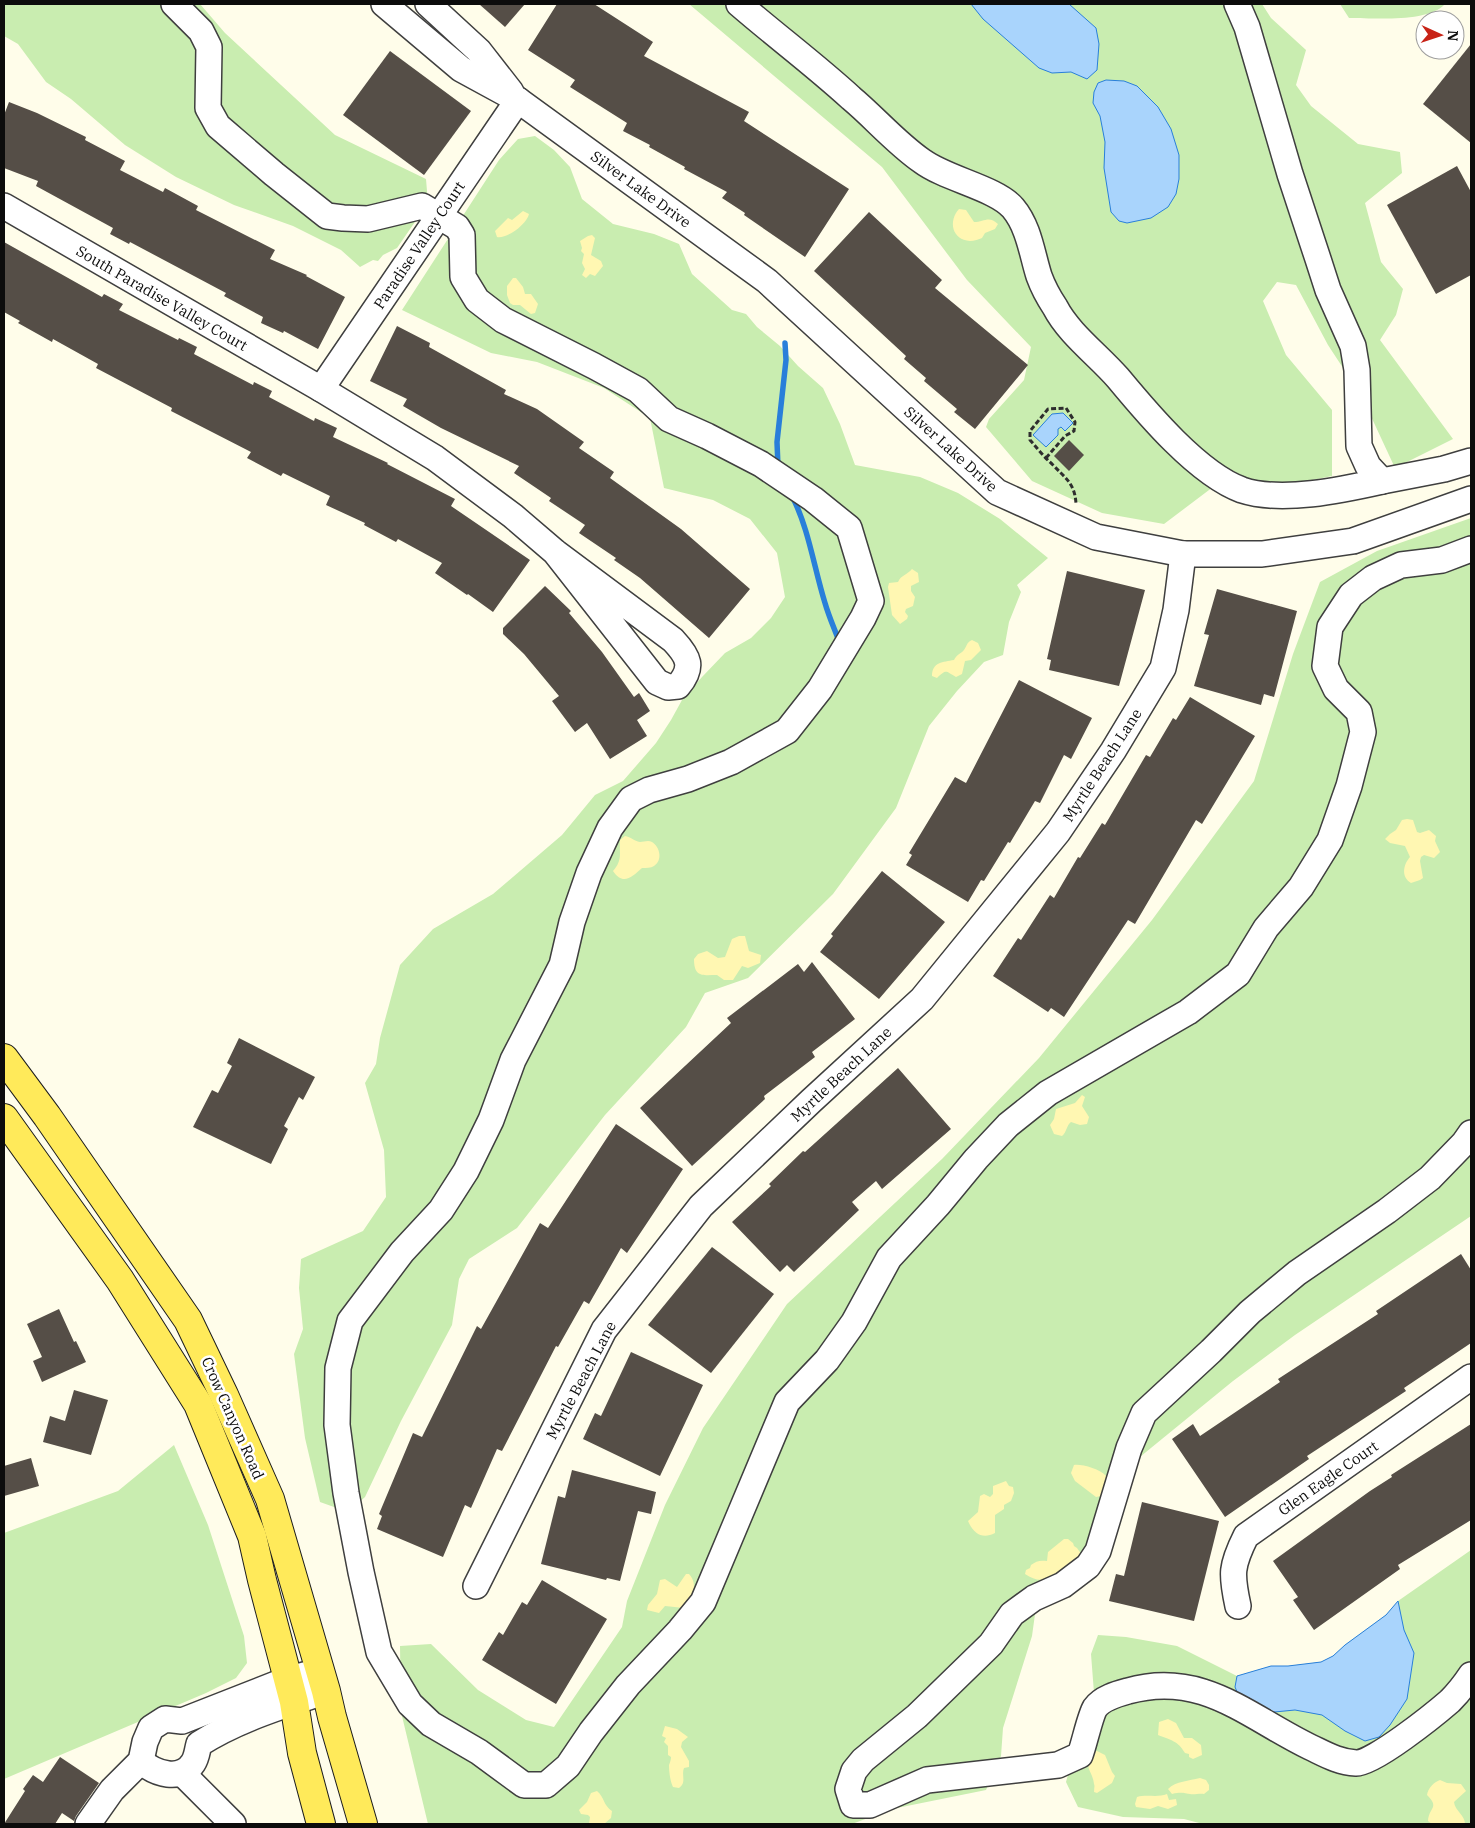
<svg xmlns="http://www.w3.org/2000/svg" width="1475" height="1828" font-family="'IBM Plex Serif',serif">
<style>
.green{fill:#c9edb0}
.sand{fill:#fff7b2}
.water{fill:#a9d4fc;stroke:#297fda}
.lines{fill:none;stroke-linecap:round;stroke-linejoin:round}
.stream{stroke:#297fda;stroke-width:5.5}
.building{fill:#554e47}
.minor-casing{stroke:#3f3f3f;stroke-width:28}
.major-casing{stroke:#1d1d1d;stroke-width:30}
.path{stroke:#2e2e2e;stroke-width:3;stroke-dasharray:5 2.5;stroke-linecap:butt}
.minor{stroke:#fff;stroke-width:25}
.major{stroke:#ffea5a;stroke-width:28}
.labels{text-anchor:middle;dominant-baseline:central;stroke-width:5;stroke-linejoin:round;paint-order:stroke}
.street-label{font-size:15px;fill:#0c0c0c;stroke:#fff}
</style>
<rect width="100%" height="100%" fill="#fffdea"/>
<g class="green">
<path d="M 4,4 L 200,4 L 225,33 L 335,135 L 426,179 L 428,203 L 397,248 L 383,255 L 378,261 L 373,260 L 360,267 L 341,250 L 293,226 L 234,205 L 176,177 L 125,145 L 71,99 L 46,82 L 18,44 L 4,36 Z"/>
<path d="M 689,4 L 1262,4 L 1271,18 L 1306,50 L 1296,85 L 1311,106 L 1358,144 L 1400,152 L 1402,173 L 1365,203 L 1381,262 L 1403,289 L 1396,315 L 1380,340 L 1453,439 L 1395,468 L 1362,397 L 1328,345 L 1296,285 L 1277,282 L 1263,301 L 1286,355 L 1332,410 L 1332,476 L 1298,483 L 1213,487 L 1164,524 L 1102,513 L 1032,481 L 986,427 L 989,419 L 1024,380 L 1031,347 L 967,280 L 882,167 Z"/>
<path d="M 1340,4 L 1445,4 C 1428,23 1374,18 1349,18 Z"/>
<path d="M 535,136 L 554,150 L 570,167 L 582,199 L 613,224 L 654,234 L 679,244 L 692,274 L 732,310 L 746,314 L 757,327 L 780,346 L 798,366 L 823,388 L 840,424 L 855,465 L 920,477 L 958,493 L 1000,519 L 1048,558 L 1017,585 L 1021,592 L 1009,622 L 1003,655 L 984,662 L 957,691 L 929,726 L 896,808 L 833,894 L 748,978 L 705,993 L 686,1027 L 605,1115 L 517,1228 L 469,1259 L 459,1279 L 452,1325 L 401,1421 L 365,1497 L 348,1512 L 320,1502 L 305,1438 L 294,1354 L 303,1329 L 299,1288 L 301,1259 L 363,1231 L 386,1197 L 384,1150 L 365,1083 L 376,1064 L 380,1038 L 400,965 L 433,929 L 493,894 L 562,835 L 595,795 L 623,781 L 656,743 L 671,720 L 682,700 L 702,677 L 725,653 L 751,638 L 771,618 L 785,597 L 777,553 L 750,519 L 713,500 L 664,488 L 650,418 L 604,388 L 537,362 L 491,353 L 402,310 L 499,160 L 518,139 Z"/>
<path d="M 1471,518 L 1471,1216 L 1295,1335 L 1233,1381 L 1135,1461 L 1114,1530 L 1036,1607 L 1032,1636 L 1003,1728 L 1001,1756 L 986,1790 L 892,1809 L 852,1824 L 428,1824 L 401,1712 L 400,1646 L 431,1644 L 478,1690 L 526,1720 L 554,1727 L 622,1627 L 627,1601 L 665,1505 L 703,1428 L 787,1304 L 942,1159 L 1039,1058 L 1152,920 L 1254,781 L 1293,654 L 1320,582 L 1377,551 Z"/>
<path d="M 174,1445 L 208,1525 L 244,1636 L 247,1663 L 236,1678 L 206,1693 L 4,1779 L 4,1533 L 118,1491 Z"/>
<path d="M 1471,1550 L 1471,1824 L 1203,1824 L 1184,1819 L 1123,1817 L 1078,1807 L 1066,1782 L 1074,1753 L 1094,1693 L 1091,1654 L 1098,1635 L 1126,1637 L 1177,1646 L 1237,1676 L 1271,1666 L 1288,1666 L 1321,1662 L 1333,1656 L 1345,1645 L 1386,1615 L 1398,1601 Z"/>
</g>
<g class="sand">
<path d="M 959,209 L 966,210 L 974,222 C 984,222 989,215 998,224 L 995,229 L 985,233 L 982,238 C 979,239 974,241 970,241 C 952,240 948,221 959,209 Z"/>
<path d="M 523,211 L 529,214 C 527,224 507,239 497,237 L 495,231 L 508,218 L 512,220 Z"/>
<path d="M 592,235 L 595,238 L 591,255 L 601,261 L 603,266 L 595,276 L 590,274 L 586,278 L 582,275 L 585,269 L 582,263 L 584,254 L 581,251 L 582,248 L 580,241 L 588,236 Z"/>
<path d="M 513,278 L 516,278 L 523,287 L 525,294 L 531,294 L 538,304 L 535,313 L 531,314 L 520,305 L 513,305 L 510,303 L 507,295 L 507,286 Z"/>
<path d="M 912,569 L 918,573 L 919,582 L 911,586 L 911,591 L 915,597 L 913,606 L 906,609 L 905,612 L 908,616 L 907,619 L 900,624 L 892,615 L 888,587 L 889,583 L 898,582 C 901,575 907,575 912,569 Z"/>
<path d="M 972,640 L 978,643 L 981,650 L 971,660 L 965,661 L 962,674 L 956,677 C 945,671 947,669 937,678 L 932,676 C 932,662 943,662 954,660 C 957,655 958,655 962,652 C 967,648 966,642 972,640 Z"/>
<path d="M 1407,819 L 1413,820 L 1417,832 L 1420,833 L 1429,830 L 1436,836 L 1435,841 L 1440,852 L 1434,858 L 1424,855 L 1421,857 L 1420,861 L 1423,878 L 1420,880 L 1411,883 C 1401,877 1403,865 1410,857 L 1405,846 L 1390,843 L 1385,839 L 1390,834 L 1396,830 L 1402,820 Z"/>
<path d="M 625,836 C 631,837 634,841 640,842 C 644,842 648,840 652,842 C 660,847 663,860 654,866 C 651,868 646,868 642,868 C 632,877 623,886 613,871 C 623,860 619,853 620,840 Z"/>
<path d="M 739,936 L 745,936 L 749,951 L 761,955 L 760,963 L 748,968 L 742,966 L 733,980 L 724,980 L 717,975 C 703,975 694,978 694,959 L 698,954 L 707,951 L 718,958 L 725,957 L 732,939 Z"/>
<path d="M 1082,1095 L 1085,1097 L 1082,1106 L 1089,1117 L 1087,1124 L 1080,1125 L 1071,1122 C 1066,1126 1067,1132 1062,1136 L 1054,1134 L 1050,1125 L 1054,1119 L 1056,1109 L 1075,1103 Z"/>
<path d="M 1074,1465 C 1082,1464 1100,1469 1106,1476 C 1106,1477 1108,1482 1108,1484 L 1101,1496 L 1096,1497 L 1075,1481 L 1071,1473 Z"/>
<path d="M 1006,1481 L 1009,1486 L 1013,1487 L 1014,1493 L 1011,1501 L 1004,1505 L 1004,1509 L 995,1515 L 995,1533 C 982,1540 973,1533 968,1521 L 978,1512 L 980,1496 L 984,1494 L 990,1497 L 993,1494 L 993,1486 Z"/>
<path d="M 1064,1539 L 1068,1539 L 1073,1543 L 1074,1546 L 1077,1548 L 1082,1555 L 1080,1558 C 1074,1563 1067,1566 1060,1571 C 1048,1581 1038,1583 1025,1574 L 1026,1570 L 1030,1568 L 1031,1565 C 1036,1561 1040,1560 1047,1561 L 1048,1552 Z"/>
<path d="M 686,1574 L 689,1574 C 699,1585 692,1597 684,1608 L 665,1606 L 659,1613 L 647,1610 L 648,1605 L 657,1594 L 660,1580 L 665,1579 L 677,1587 Z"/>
<path d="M 1168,1719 L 1176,1723 L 1184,1738 L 1192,1738 L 1201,1745 L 1202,1755 L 1193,1759 L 1189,1757 L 1189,1754 L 1185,1753 C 1178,1741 1171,1740 1158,1735 L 1159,1722 Z"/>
<path d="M 665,1726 L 677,1729 L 688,1737 L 682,1742 L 681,1747 L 689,1761 L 689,1767 L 684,1768 C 681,1775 687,1783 679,1788 L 673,1787 C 670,1781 669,1771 669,1765 C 670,1762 671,1760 671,1757 L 668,1755 L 668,1746 L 664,1742 L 666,1738 L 662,1736 Z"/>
<path d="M 1097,1751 L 1105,1755 L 1112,1772 L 1115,1776 L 1112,1783 L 1097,1793 L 1094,1792 C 1094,1789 1095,1786 1094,1784 C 1092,1768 1083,1770 1092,1752 Z"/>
<path d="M 1200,1778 L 1206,1780 L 1209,1785 L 1209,1790 L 1204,1794 C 1200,1793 1194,1795 1190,1794 C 1181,1793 1182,1792 1172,1794 L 1168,1789 C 1176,1781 1189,1781 1200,1778 Z"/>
<path d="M 1440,1780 L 1447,1783 L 1461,1784 L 1466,1791 L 1454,1802 C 1455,1811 1465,1815 1465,1824 L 1432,1824 L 1428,1821 C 1429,1807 1440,1808 1427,1795 C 1428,1788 1434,1782 1440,1780 Z"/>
<path d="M 597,1791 C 605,1798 603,1805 612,1811 L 611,1818 L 604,1824 L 589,1824 L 590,1817 L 588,1815 L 581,1814 L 579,1810 L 587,1802 L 591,1793 Z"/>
<path d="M 1167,1794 L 1169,1800 L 1176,1799 L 1177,1805 L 1168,1809 L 1158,1806 L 1150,1809 L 1136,1807 L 1135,1804 L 1137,1797 C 1147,1794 1157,1798 1167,1794 Z"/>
</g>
<g class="water">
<path d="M 971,4 L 1069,4 L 1096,28 L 1099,44 L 1097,70 L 1087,79 L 1071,72 L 1052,73 L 1039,68 L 983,19 Z"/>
<path d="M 1106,80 L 1124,81 L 1137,86 L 1158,107 L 1171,129 L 1179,155 L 1179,179 L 1176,194 L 1168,207 L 1151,218 L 1127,223 L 1119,221 L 1111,212 L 1104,168 L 1105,142 L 1100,116 L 1093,103 L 1094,92 L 1098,83 Z"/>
<path d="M 1063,413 L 1073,423 L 1065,431 L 1061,427 L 1058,429 L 1058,435 L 1046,447 L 1033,435 L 1052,414 Z"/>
<path d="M 1398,1601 L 1404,1630 L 1414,1653 L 1407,1699 L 1390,1725 L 1379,1737 L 1365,1741 L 1345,1731 L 1322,1715 L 1295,1710 L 1264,1713 L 1240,1699 L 1235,1687 L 1237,1676 L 1271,1666 L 1288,1666 L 1321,1662 L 1333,1656 L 1345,1645 L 1386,1615 Z"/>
</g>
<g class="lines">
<g class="stream">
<path d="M 778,467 L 777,442 L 786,360 L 785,343"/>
<path d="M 792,496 C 809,529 814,568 825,603 C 829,617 835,630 840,644"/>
</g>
</g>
<g class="building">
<path d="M 479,4 L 525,4 L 505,27 Z"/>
<path d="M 557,4 L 594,4 L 653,42 L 644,56 L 749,112 L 744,121 L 849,189 L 805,257 L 744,215 L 745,213 L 722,198 L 727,192 L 684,169 L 685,167 L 649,147 L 650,145 L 623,131 L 627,123 L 570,87 L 575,80 L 528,50 Z"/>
<path d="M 1471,44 L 1471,143 L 1423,104 Z"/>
<path d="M 390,51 L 471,111 L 424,175 L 343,115 Z"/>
<path d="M 9,102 L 37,113 L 86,137 L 85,140 L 125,161 L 120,170 L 163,192 L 165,188 L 198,206 L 196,210 L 275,250 L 270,259 L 307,275 L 306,276 L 345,297 L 318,349 L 284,331 L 283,333 L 261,323 L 263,317 L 224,296 L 226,293 L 130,242 L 129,244 L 110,234 L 113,228 L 36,186 L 38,181 L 4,168 L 4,115 Z"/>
<path d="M 1457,166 L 1471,192 L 1471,275 L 1436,294 L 1387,205 Z"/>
<path d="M 869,212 L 942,280 L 935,288 L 1028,365 L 975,429 L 954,412 L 957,409 L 924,381 L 926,378 L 904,359 L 906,356 L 814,271 Z"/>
<path d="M 4,242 L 102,297 L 104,294 L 123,304 L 119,310 L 178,340 L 179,338 L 197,347 L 194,354 L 253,385 L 254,382 L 272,391 L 269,397 L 314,421 L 315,418 L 337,428 L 333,437 L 388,463 L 387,464 L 455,499 L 451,506 L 530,560 L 493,612 L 468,594 L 467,595 L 435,573 L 442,563 L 398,539 L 396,542 L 364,525 L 365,523 L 326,505 L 330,496 L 283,473 L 281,476 L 247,458 L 251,452 L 171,411 L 172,408 L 96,368 L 98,364 L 53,339 L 52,342 L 18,323 L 20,321 L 4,312 Z"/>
<path d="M 397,326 L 430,343 L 429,347 L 506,390 L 504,394 L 537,409 L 584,442 L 579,448 L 614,472 L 610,478 L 681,529 L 750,589 L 709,638 L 640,578 L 614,560 L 616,558 L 579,533 L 585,525 L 549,501 L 551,498 L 514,473 L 519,466 L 441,428 L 403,406 L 407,399 L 370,381 Z"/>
<path d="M 1069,440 L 1084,455 L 1069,471 L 1054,456 Z"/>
<path d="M 1067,571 L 1145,590 L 1119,686 L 1049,670 L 1051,660 L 1047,659 Z"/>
<path d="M 545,586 L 571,611 L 569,613 L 602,652 L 634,697 L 639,693 L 650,711 L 637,720 L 647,736 L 610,759 L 587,723 L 575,732 L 552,701 L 559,696 L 524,654 L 503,634 L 503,628 Z"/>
<path d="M 1217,589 L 1297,611 L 1274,697 L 1264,694 L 1261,705 L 1194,686 L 1209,635 L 1204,634 Z"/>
<path d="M 1019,680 L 1092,718 L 1071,759 L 1064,755 L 1040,803 L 1035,801 L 1010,843 L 1008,842 L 984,881 L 981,880 L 968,902 L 906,865 L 912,855 L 909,853 L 955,777 L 966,783 Z"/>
<path d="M 1190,697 L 1255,736 L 1202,824 L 1196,820 L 1135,924 L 1128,920 L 1064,1017 L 1051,1008 L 1048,1012 L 993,976 L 1018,938 L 1021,940 L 1050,895 L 1054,898 L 1078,857 L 1080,858 L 1102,823 L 1105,825 L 1146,755 L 1150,757 L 1173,718 L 1176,720 Z"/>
<path d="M 882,871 L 945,922 L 879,999 L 820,952 L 833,936 L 831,934 Z"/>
<path d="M 812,962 L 855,1019 L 812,1052 L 815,1057 L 764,1096 L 765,1099 L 692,1166 L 640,1108 L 731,1023 L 727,1018 L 798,964 L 804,972 Z"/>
<path d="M 239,1038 L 315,1077 L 303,1100 L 299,1097 L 284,1126 L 288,1129 L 271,1164 L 193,1127 L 212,1090 L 218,1093 L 232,1066 L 227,1063 Z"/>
<path d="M 898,1068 L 951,1129 L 882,1189 L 876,1181 L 852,1202 L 859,1210 L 794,1272 L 787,1265 L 780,1272 L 732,1222 L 771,1186 L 769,1184 L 803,1151 L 805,1152 Z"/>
<path d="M 616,1124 L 683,1169 L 627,1253 L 621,1248 L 589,1304 L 584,1301 L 558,1347 L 556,1346 L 502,1451 L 497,1449 L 471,1508 L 465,1505 L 443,1557 L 377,1529 L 382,1516 L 379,1514 L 413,1433 L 422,1437 L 477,1326 L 481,1329 L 540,1223 L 548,1228 Z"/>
<path d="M 712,1247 L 774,1294 L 711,1373 L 648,1325 Z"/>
<path d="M 1461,1254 L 1471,1270 L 1471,1343 L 1404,1388 L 1406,1391 L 1307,1456 L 1309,1459 L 1225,1517 L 1172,1439 L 1193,1424 L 1200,1436 L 1280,1382 L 1278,1379 L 1378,1314 L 1376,1311 Z"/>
<path d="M 59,1309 L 74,1342 L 76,1341 L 86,1362 L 42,1382 L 33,1361 L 42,1357 L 27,1324 Z"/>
<path d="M 631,1352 L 703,1385 L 660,1476 L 583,1439 L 595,1413 L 601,1416 Z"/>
<path d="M 74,1390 L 108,1400 L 91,1455 L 43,1442 L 50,1416 L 65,1421 Z"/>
<path d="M 1471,1424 L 1471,1520 L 1398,1565 L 1400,1569 L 1314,1630 L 1293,1600 L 1298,1597 L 1273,1561 L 1370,1491 L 1392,1477 L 1391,1475 Z"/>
<path d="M 31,1458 L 39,1486 L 4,1496 L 4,1466 Z"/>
<path d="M 572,1470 L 656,1492 L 651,1514 L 638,1511 L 620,1581 L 607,1578 L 606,1580 L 541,1564 L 558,1496 L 565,1498 Z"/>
<path d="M 1142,1502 L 1219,1521 L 1194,1621 L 1109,1601 L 1116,1574 L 1124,1576 Z"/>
<path d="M 542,1580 L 607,1619 L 556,1704 L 482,1660 L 499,1632 L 503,1635 L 522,1602 L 527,1605 Z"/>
<path d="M 60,1757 L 99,1783 L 76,1816 L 74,1821 L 62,1813 L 55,1824 L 4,1824 L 25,1791 L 23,1789 L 33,1775 L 43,1782 Z"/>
</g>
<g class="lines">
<defs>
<g id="minor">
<path d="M 174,4 L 201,31 L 209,47 L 208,108 L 218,126 L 274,174 L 327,216 L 343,218 L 368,219 L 422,206 L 457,227 L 462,235 L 463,277 L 477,300 L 503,320 L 594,366 L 638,390 L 669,419 L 707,436 L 761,464 L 813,499 L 849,528 L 871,601 L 863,618 L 820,689 L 787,731 L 731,762 L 688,779 L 649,790 L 631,799 L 610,828 L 589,873 L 572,922 L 562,965 L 513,1060 L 491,1120 L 466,1171 L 441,1210 L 402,1252 L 350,1321 L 338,1368 L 337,1425 L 346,1493 L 361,1572 L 379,1652 L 410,1704 L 431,1724 L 479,1752 L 524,1785 L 546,1785 L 568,1766 L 591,1732 L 628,1685 L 680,1630 L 703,1602 L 787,1402 L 827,1360 L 854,1322 L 889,1258 L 938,1205 L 976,1159 L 1008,1125 L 1048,1093 L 1188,1012 L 1238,974 L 1266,928 L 1301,887 L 1330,840 L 1349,786 L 1363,732 L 1359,712 L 1336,689 L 1325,666 L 1330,627 L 1351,595 L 1373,578 L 1401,565 L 1442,560 L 1471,549"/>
<path d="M 384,4 L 461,69 L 518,100 L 767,281 L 997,492 L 1096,537 L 1183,554 L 1262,554 L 1353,541 L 1471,499"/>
<path d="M 428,4 L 479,51 L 511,92"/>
<path d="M 739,4 C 776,36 815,65 851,98 C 875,118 896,143 922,161 C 946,179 996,188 1013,208 C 1029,227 1032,254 1039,276 C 1043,287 1049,298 1055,307 C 1069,334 1098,355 1118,378 C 1147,413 1198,474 1242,490 C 1281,503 1342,490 1382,481 L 1368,466 L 1359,446 L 1357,370 L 1353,346 L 1328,290 L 1318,259 L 1290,174 L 1247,27 L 1237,4"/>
<path d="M 4,206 L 321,389 L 435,458 L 513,516 L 555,552 L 673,640 C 689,657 694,667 678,686 L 668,687 L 657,682 L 555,552"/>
<path d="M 321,389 L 518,100"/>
<path d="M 1382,481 L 1444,469 L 1471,461"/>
<path d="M 1471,1133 L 1464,1143 L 1430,1178 L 1387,1211 L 1297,1273 L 1250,1312 L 1211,1351 L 1144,1413 L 1129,1448 L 1098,1551 L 1088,1566 L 1063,1585 L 1034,1598 L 1012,1614 L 991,1644 L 917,1716 L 863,1760 L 854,1771 L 848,1789 L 853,1805 L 870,1805 L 927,1780 L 1058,1765 L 1080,1755 C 1084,1745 1090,1716 1095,1708 C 1102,1698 1117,1694 1128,1691 C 1202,1670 1248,1717 1310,1747 C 1325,1754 1338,1762 1356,1763 C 1373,1764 1435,1714 1450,1701 C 1458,1693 1465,1684 1471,1675"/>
<path d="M 476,1586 L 604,1330 L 701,1206 L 811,1101 L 922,999 L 1058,832 L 1113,751 L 1163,668 L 1176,610 L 1183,554"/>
<path d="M 1238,1606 C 1231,1574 1231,1566 1246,1536 L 1471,1377"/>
<path d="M 141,1761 C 155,1774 181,1782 193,1763 C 197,1757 197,1751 199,1744 C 238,1719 283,1706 326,1691"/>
<path d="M 182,1773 L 233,1824"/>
<path d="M 88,1824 L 112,1790 L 141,1761 L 145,1742 L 151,1728 L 165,1719 L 182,1721 L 289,1679 L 319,1671"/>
</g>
<g id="major">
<path d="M 4,1058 L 47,1116 L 188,1320 L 224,1395 L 270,1499 L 326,1691 L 332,1717 L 363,1824"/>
<path d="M 4,1118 L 120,1280 L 198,1404 L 252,1536 L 262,1580 L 294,1702 L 302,1753 L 321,1824"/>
</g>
</defs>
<use href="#minor" class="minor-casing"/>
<use href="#major" class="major-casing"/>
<path class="path" d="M 1046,458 L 1065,436 L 1074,431 L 1075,422 L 1066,408 L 1048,409 L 1030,431 L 1030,440 C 1037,448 1044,457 1052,464 C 1065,478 1075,483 1076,504"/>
<use href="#minor" class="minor"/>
<use href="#major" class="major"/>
</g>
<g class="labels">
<g class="street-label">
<text transform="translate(641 189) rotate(36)">Silver Lake Drive</text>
<text transform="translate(419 245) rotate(-56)">Paradise Valley Court</text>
<text transform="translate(162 298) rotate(30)">South Paradise Valley Court</text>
<text transform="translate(951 449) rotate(42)">Silver Lake Drive</text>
<text transform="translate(1102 765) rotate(-57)">Myrtle Beach Lane</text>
<text transform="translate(841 1074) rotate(-43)">Myrtle Beach Lane</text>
<text transform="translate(581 1380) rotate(-62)">Myrtle Beach Lane</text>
<text transform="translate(233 1418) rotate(66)">Crow Canyon Road</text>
<text transform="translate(1328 1478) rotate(-35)">Glen Eagle Court</text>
</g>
</g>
<rect width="1475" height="1828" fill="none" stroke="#0c0c0c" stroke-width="10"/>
<g transform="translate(1440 35) rotate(93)"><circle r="24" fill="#ffffff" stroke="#9e9e9e"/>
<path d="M0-4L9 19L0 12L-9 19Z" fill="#c82317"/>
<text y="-8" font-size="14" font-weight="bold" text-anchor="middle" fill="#0c0c0c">N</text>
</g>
</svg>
